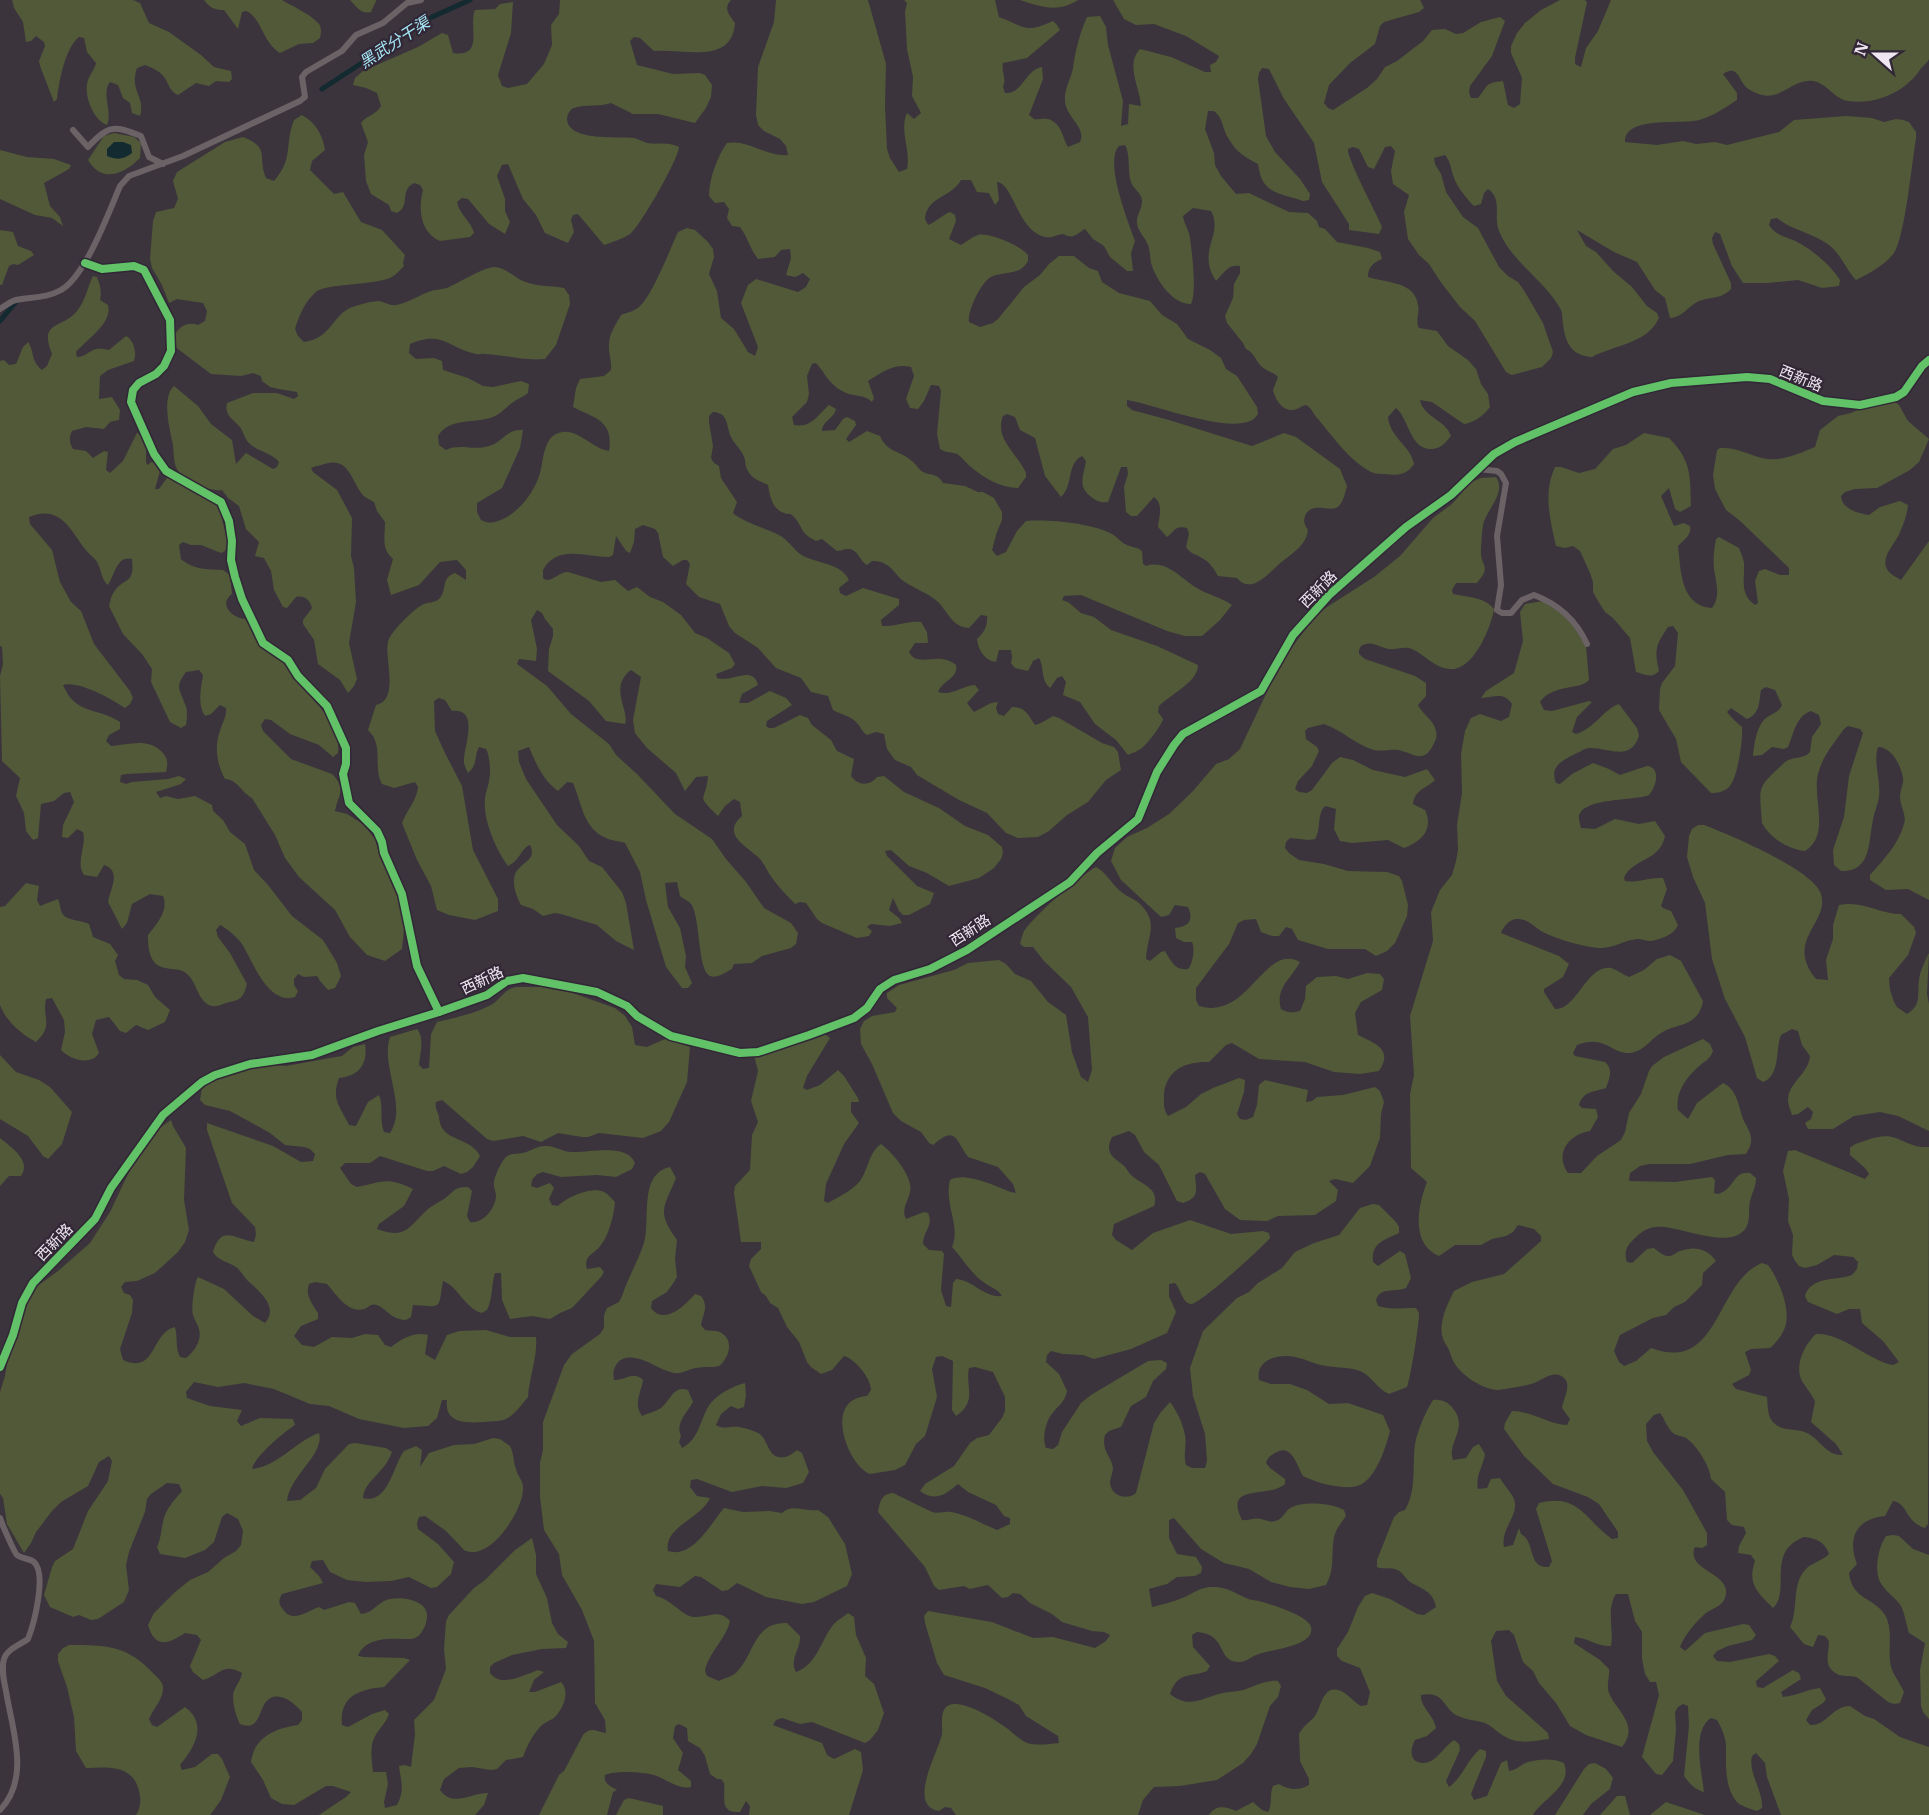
<svg xmlns="http://www.w3.org/2000/svg" width="1929" height="1815" font-family="'IBM Plex Serif','Noto Sans SC',serif">
<style>
.green{fill:#515939}
.water{fill:#122a30}
.lines{fill:none;stroke-linecap:round;stroke-linejoin:round}
.canal{stroke:#122a30;stroke-width:5}
.minor{stroke:#6b6266;stroke-width:6}
.cycleway-casing{stroke:#312736;stroke-width:11}
.cycleway{stroke:#61c268;stroke-width:8}
.labels{text-anchor:middle;dominant-baseline:central;stroke-width:4.5;stroke-linejoin:round;paint-order:stroke}
.street-label{font-size:15px;fill:#eee7f1;stroke:#312736}
.water-label{font-size:16px;font-style:italic;fill:#a6e8f7;stroke:#312736}
</style>
<rect width="100%" height="100%" fill="#3b343c"/>
<g class="green">
<path d="M 12,0 L 133,0 L 140,3 L 149,23 L 169,32 L 201,55 L 214,67 L 231,71 L 232,79 L 229,82 L 216,81 L 209,86 L 196,83 L 178,95 C 170,91 170,87 166,80 C 162,72 153,68 145,65 L 137,68 C 129,91 146,97 140,116 L 132,113 L 130,103 L 123,98 L 118,85 L 110,82 C 101,93 113,112 107,125 C 93,120 83,94 88,80 C 90,74 95,69 96,63 L 87,52 L 84,38 L 79,37 C 65,48 59,82 57,99 L 54,102 L 40,66 L 39,61 L 45,46 L 44,42 L 36,36 L 31,41 L 26,42 L 23,22 L 14,8 Z"/>
<path d="M 204,0 L 282,0 C 292,6 312,15 319,24 C 322,29 321,33 320,38 L 313,43 L 299,44 L 280,53 C 262,42 262,18 246,11 L 242,12 L 238,29 L 224,10 C 215,10 210,8 204,0 Z"/>
<path d="M 350,0 L 376,0 L 376,1 L 371,12 C 361,15 356,6 350,0 Z"/>
<path d="M 560,0 L 731,0 C 723,9 729,14 735,23 C 732,66 682,48 654,51 L 640,38 L 634,37 L 630,41 L 637,65 L 673,74 L 700,73 L 705,75 L 712,85 L 711,97 L 706,108 L 695,123 L 658,114 L 633,114 L 611,103 C 599,107 586,104 574,108 C 570,109 567,115 567,119 C 568,142 619,136 634,138 C 638,139 642,141 647,143 C 658,145 668,141 679,147 C 679,158 640,227 630,234 C 622,239 613,242 604,245 L 578,214 L 573,215 L 571,220 L 574,232 L 568,243 L 545,233 L 536,215 L 523,199 L 508,164 L 502,165 L 497,176 L 505,199 L 505,211 L 510,222 L 505,234 L 489,224 L 468,199 L 462,198 L 457,202 C 459,214 471,221 474,233 L 470,237 L 440,241 C 420,232 418,209 423,190 L 420,185 L 414,183 C 399,190 411,206 397,213 L 391,211 L 389,205 L 371,194 L 366,181 L 364,155 L 368,142 L 361,123 C 367,115 376,115 381,106 L 377,93 L 366,88 L 353,85 L 355,78 L 363,71 L 418,47 L 442,33 L 448,35 L 453,53 C 485,58 468,26 475,10 L 495,9 L 500,4 L 513,2 L 511,33 L 498,75 L 502,86 L 508,88 L 527,84 L 544,64 L 552,45 L 551,25 L 559,14 Z"/>
<path d="M 776,0 L 868,0 L 886,64 L 885,106 L 887,149 L 890,158 L 899,172 L 907,169 C 911,150 899,131 907,113 L 914,119 L 921,113 L 912,96 L 913,77 L 907,49 L 905,12 L 907,3 L 904,0 L 995,0 L 999,17 C 1026,27 1024,34 1053,21 L 1057,25 L 1060,30 L 1027,58 L 1003,63 C 1001,72 1007,78 1003,87 L 1005,93 C 1023,94 1025,70 1042,67 L 1043,79 L 1029,115 L 1034,119 C 1038,120 1044,118 1048,119 C 1062,123 1062,137 1068,147 L 1080,142 C 1087,127 1065,117 1065,100 C 1064,89 1071,79 1073,68 C 1075,52 1080,32 1087,17 L 1100,16 L 1106,27 L 1108,45 L 1123,101 L 1121,126 L 1128,124 L 1129,104 L 1141,106 C 1140,87 1125,65 1140,49 L 1171,57 L 1205,72 L 1211,72 L 1210,65 L 1216,62 L 1219,56 L 1186,36 L 1154,24 L 1136,25 L 1124,19 L 1113,0 L 1420,0 L 1424,8 L 1419,12 L 1384,22 L 1380,26 L 1375,44 L 1350,63 L 1329,85 L 1324,103 L 1328,108 L 1333,110 L 1367,88 L 1377,79 L 1385,67 L 1397,61 L 1423,41 L 1432,30 L 1445,29 L 1456,34 L 1463,33 L 1481,22 L 1500,17 L 1505,21 L 1492,56 L 1470,86 L 1469,92 L 1471,98 L 1478,98 C 1488,86 1484,83 1503,81 L 1508,105 L 1514,108 L 1520,104 L 1522,78 L 1511,53 L 1511,46 L 1517,33 L 1525,23 L 1541,10 L 1560,0 L 1585,0 L 1587,2 L 1575,58 L 1575,64 L 1581,67 L 1586,48 L 1598,31 L 1611,0 L 1929,0 C 1929,12 1929,51 1929,59 C 1927,64 1922,66 1920,70 C 1905,92 1876,105 1848,101 C 1834,99 1827,83 1813,81 C 1794,78 1781,100 1762,95 C 1757,94 1749,90 1746,87 C 1738,79 1738,64 1723,74 L 1737,93 L 1737,100 C 1726,107 1712,117 1699,120 C 1681,125 1625,115 1625,142 L 1657,145 L 1683,141 L 1696,144 L 1715,142 L 1727,145 L 1779,132 L 1794,120 L 1846,116 L 1872,118 L 1884,122 L 1896,119 L 1903,120 L 1909,122 L 1916,132 L 1916,138 C 1912,162 1905,236 1894,253 C 1884,266 1870,273 1856,280 C 1846,270 1841,254 1829,245 C 1813,233 1793,231 1777,218 L 1771,219 L 1769,225 C 1776,237 1790,237 1801,244 C 1816,253 1831,266 1840,280 L 1839,286 L 1822,288 L 1798,280 L 1767,283 L 1743,283 L 1732,266 L 1720,234 L 1715,232 L 1712,238 L 1713,244 L 1731,283 L 1731,289 C 1722,299 1710,297 1699,301 C 1688,306 1682,318 1670,318 L 1665,298 L 1655,290 L 1637,262 L 1614,252 L 1577,230 L 1586,246 L 1596,252 L 1613,271 L 1632,287 L 1647,306 L 1657,313 L 1659,318 C 1647,344 1614,345 1592,357 C 1572,356 1565,343 1563,324 C 1562,319 1563,315 1561,310 C 1546,281 1512,263 1499,231 C 1493,217 1503,199 1488,189 L 1484,193 L 1481,204 L 1474,206 C 1466,198 1458,188 1454,178 C 1451,170 1451,162 1445,155 L 1434,158 L 1435,164 L 1441,174 L 1446,192 L 1463,217 L 1478,228 L 1499,267 L 1508,276 L 1518,282 L 1525,292 L 1543,323 L 1553,352 L 1551,358 L 1542,367 L 1512,375 L 1506,372 L 1475,321 L 1460,307 L 1440,281 L 1429,264 L 1419,255 L 1408,239 L 1404,212 L 1409,195 L 1393,184 L 1391,171 L 1395,151 L 1391,146 L 1385,147 L 1374,169 L 1368,167 L 1359,149 L 1353,147 L 1348,149 C 1347,159 1376,212 1382,227 L 1379,234 L 1349,230 L 1349,224 L 1322,182 L 1314,143 L 1284,99 L 1269,69 L 1262,68 L 1259,73 L 1258,79 L 1266,136 L 1275,152 L 1300,179 L 1310,194 L 1309,200 L 1303,201 C 1277,192 1262,194 1258,164 C 1243,156 1236,152 1227,136 C 1222,127 1223,118 1214,111 L 1208,111 L 1205,129 L 1214,153 L 1215,165 L 1221,176 L 1236,194 L 1249,193 L 1289,212 L 1308,213 L 1317,221 L 1319,227 L 1325,229 L 1337,242 L 1368,248 L 1380,252 L 1382,259 C 1373,263 1368,267 1368,277 C 1386,283 1415,281 1418,305 C 1420,313 1415,320 1419,328 L 1437,331 L 1448,346 L 1468,360 L 1476,369 L 1481,384 L 1488,394 L 1490,407 C 1484,415 1474,423 1464,424 L 1432,402 L 1420,400 C 1423,417 1446,420 1451,436 C 1445,443 1442,448 1432,449 C 1410,450 1409,419 1396,408 L 1388,417 C 1390,438 1411,446 1414,464 C 1407,475 1397,476 1385,474 C 1380,474 1376,474 1371,472 C 1350,461 1333,437 1318,419 C 1313,414 1312,408 1306,405 C 1301,406 1297,410 1293,410 C 1282,411 1275,399 1273,390 L 1278,377 C 1273,372 1265,371 1260,365 C 1255,359 1254,353 1246,349 L 1243,343 L 1227,323 L 1225,316 L 1233,298 L 1234,284 L 1240,273 L 1240,266 C 1228,264 1224,273 1216,281 C 1196,250 1224,235 1211,211 L 1193,208 L 1183,216 C 1184,224 1189,230 1190,238 C 1192,253 1197,292 1191,304 C 1172,304 1156,280 1151,263 C 1150,257 1150,250 1148,245 C 1145,237 1139,233 1137,224 C 1136,215 1142,210 1142,201 C 1142,193 1133,189 1131,182 C 1127,170 1131,156 1125,145 L 1119,146 C 1104,162 1128,221 1135,241 L 1131,253 L 1133,271 L 1127,271 L 1110,257 L 1104,246 L 1093,239 L 1085,229 C 1079,232 1075,238 1068,236 C 1067,236 1065,235 1064,234 C 1057,234 1052,239 1045,237 C 1017,230 1014,184 997,182 L 999,200 L 995,205 L 989,193 L 977,192 L 971,180 L 961,180 C 951,198 927,196 925,219 L 928,225 C 936,222 942,215 950,212 L 955,215 L 956,221 L 949,239 L 961,245 C 966,242 972,237 978,235 C 988,232 1022,246 1028,255 L 1028,261 C 1020,276 1004,271 991,277 C 981,282 967,312 969,322 L 980,327 L 993,323 L 998,319 L 1024,287 L 1040,275 L 1049,264 L 1059,256 L 1074,256 L 1089,268 L 1098,271 L 1102,282 L 1119,293 L 1150,301 L 1162,315 L 1177,324 L 1188,339 L 1210,350 L 1221,358 L 1226,369 L 1237,376 L 1257,407 L 1258,414 C 1244,441 1152,403 1127,400 L 1127,406 L 1132,410 L 1169,420 L 1252,446 L 1284,433 L 1296,437 L 1340,469 L 1347,486 C 1345,493 1343,505 1336,508 C 1326,511 1311,502 1305,516 C 1303,522 1305,525 1308,530 C 1306,547 1289,555 1277,566 C 1266,576 1250,594 1237,578 L 1218,576 C 1214,569 1210,562 1202,558 C 1196,554 1190,554 1186,547 L 1189,534 L 1187,528 C 1175,525 1175,531 1167,537 L 1158,527 C 1159,516 1164,505 1154,497 L 1137,516 L 1131,516 L 1126,512 L 1124,487 L 1128,474 L 1127,467 L 1121,467 L 1108,502 C 1100,503 1096,501 1090,496 C 1077,485 1084,475 1086,461 L 1082,456 C 1066,464 1074,485 1061,497 L 1045,476 L 1035,438 L 1020,430 L 1015,417 L 1007,414 L 1003,416 C 994,439 1017,453 1026,473 L 1026,477 L 1018,488 C 1001,488 984,478 971,467 C 966,463 962,457 957,454 C 950,451 948,454 940,449 L 937,434 L 941,391 L 939,386 L 931,385 L 924,401 L 918,409 L 910,408 L 906,399 L 914,376 L 911,367 C 895,363 882,372 868,381 L 874,398 L 872,402 C 865,394 851,397 842,391 C 829,384 825,373 816,363 L 812,364 L 807,376 L 809,394 L 807,402 L 792,417 L 794,425 C 811,428 817,416 829,405 L 836,409 C 834,419 823,420 822,431 L 835,430 L 843,419 L 847,417 L 855,421 L 856,425 L 846,439 L 849,442 L 867,431 L 880,436 C 888,454 901,450 913,462 C 917,465 919,470 923,472 C 931,476 938,473 943,483 L 965,486 L 978,492 L 983,492 L 994,498 L 1002,512 L 1002,520 L 997,532 L 992,550 L 997,556 L 1006,552 L 1017,531 L 1026,521 C 1048,519 1090,523 1110,533 C 1116,535 1119,541 1125,544 C 1132,548 1136,546 1142,551 L 1143,564 L 1146,566 C 1167,559 1181,579 1197,588 C 1208,595 1221,597 1232,605 L 1220,620 L 1202,636 L 1185,636 L 1167,631 L 1081,595 L 1064,596 L 1062,600 L 1068,602 L 1081,613 L 1094,617 L 1111,630 L 1157,646 L 1198,665 C 1198,682 1171,694 1159,706 L 1158,712 L 1163,719 C 1162,725 1147,744 1142,748 C 1138,751 1132,753 1128,755 L 1116,740 L 1095,724 L 1080,702 L 1063,695 L 1066,682 L 1062,676 L 1057,678 L 1050,688 C 1040,679 1045,669 1039,658 L 1033,661 L 1028,671 L 1015,668 L 1011,663 L 1012,657 L 1011,650 L 999,650 L 996,662 C 985,661 978,650 977,639 C 984,632 988,626 987,616 L 981,615 L 969,628 C 952,627 949,613 938,602 C 927,592 914,589 902,580 C 896,575 892,567 885,564 C 881,561 876,561 872,561 L 867,565 C 860,561 857,548 848,549 C 844,549 841,551 837,551 L 822,539 L 816,541 C 798,532 804,527 793,516 C 787,511 792,516 784,513 C 772,509 770,496 768,485 C 760,481 752,479 748,471 C 745,467 746,462 744,457 C 742,450 734,444 731,437 C 726,426 729,413 713,412 L 709,416 L 709,422 L 713,446 L 711,458 L 714,463 L 719,466 L 721,478 L 737,502 L 733,513 C 741,521 767,529 779,535 C 788,540 793,548 800,554 C 815,564 841,562 849,580 L 839,588 L 840,593 L 846,596 L 863,588 L 899,599 L 899,605 L 881,620 L 882,626 C 895,627 908,620 921,622 L 927,632 L 928,643 L 915,643 L 909,652 C 918,669 938,650 956,665 C 959,678 943,680 938,692 C 953,696 961,686 975,685 L 979,690 L 967,703 L 974,712 L 991,703 L 998,702 L 996,708 L 998,714 L 1004,716 L 1012,707 C 1026,707 1028,715 1035,725 L 1041,723 L 1053,716 L 1059,718 L 1102,743 L 1114,747 L 1118,752 L 1121,770 L 1106,780 L 1088,802 L 1067,815 L 1049,831 L 1038,837 L 1018,838 L 1006,833 L 987,813 L 959,800 L 917,775 L 911,767 L 895,760 L 887,749 L 884,734 L 876,732 L 867,735 C 862,732 861,727 857,723 C 851,716 840,714 833,710 L 828,696 L 811,692 L 801,678 L 776,668 L 758,648 L 735,633 L 729,626 L 720,604 L 699,597 L 686,584 L 690,564 L 687,560 L 683,560 L 673,566 L 663,557 L 658,533 L 655,529 L 643,525 L 635,529 L 634,542 L 630,553 L 626,551 L 616,536 L 613,555 L 609,557 C 586,557 557,544 543,570 L 543,578 L 546,580 C 555,580 559,572 568,572 L 601,582 L 615,580 L 628,591 L 637,587 L 650,597 L 663,602 L 681,615 L 695,633 L 707,638 L 729,653 L 735,664 L 732,668 L 716,674 L 717,678 C 731,683 753,664 758,685 L 742,694 L 739,703 L 748,703 L 770,691 L 786,698 L 792,705 L 767,721 L 766,726 L 769,728 L 774,728 L 800,715 L 808,718 L 812,725 L 831,740 L 837,751 L 854,759 L 851,776 C 858,786 870,786 877,777 L 884,776 L 904,792 L 939,808 L 965,826 L 988,835 L 1002,847 L 1003,853 L 1001,859 L 994,868 L 979,878 L 949,886 L 927,873 L 909,866 L 891,850 L 885,851 L 887,856 L 917,886 L 934,893 L 930,904 L 909,915 L 903,915 L 899,911 L 893,898 L 889,910 L 899,918 L 902,923 L 890,926 L 871,924 L 867,927 L 872,931 L 869,936 L 857,938 L 822,923 L 817,919 L 806,903 L 800,902 L 795,904 C 788,896 779,888 773,879 C 768,873 765,865 760,859 C 748,847 720,835 742,816 L 740,802 L 734,799 L 725,806 L 718,816 C 694,792 706,804 708,776 L 696,777 L 685,791 L 676,773 L 647,748 L 635,733 L 633,720 L 641,677 L 631,670 C 608,687 630,711 625,724 L 606,721 L 589,701 L 548,671 L 549,649 L 553,636 L 553,629 L 545,619 L 542,613 L 537,610 L 531,620 L 537,649 L 536,661 L 519,659 L 517,664 L 547,686 L 571,714 L 609,744 L 616,755 L 637,774 L 675,814 L 712,839 L 726,859 L 746,882 L 764,908 L 791,923 L 798,933 L 796,944 L 791,948 L 762,956 L 752,963 L 734,964 L 732,969 C 726,972 717,979 710,976 C 697,970 701,918 691,904 C 689,901 683,899 680,896 L 677,882 L 665,883 L 668,907 L 680,928 L 686,956 L 685,967 L 692,983 L 688,988 L 682,988 L 666,967 L 646,900 L 640,872 L 625,843 C 619,841 612,841 606,838 C 583,828 582,804 573,783 L 567,782 L 558,791 C 543,780 536,764 529,747 L 518,751 L 519,762 L 526,779 L 557,825 L 579,846 L 589,861 L 602,867 L 622,892 L 626,903 L 634,950 L 616,941 L 597,925 L 561,914 L 555,913 L 543,916 L 533,909 L 521,905 C 516,896 511,882 516,872 C 523,861 537,860 530,845 C 520,849 521,860 508,866 C 496,850 483,820 485,800 C 485,793 488,788 489,781 C 491,773 490,756 486,749 L 479,747 C 474,756 478,765 468,773 C 466,768 463,764 464,759 C 464,746 480,708 452,711 L 445,700 L 439,698 L 434,701 L 435,731 L 445,753 L 462,786 L 473,850 L 498,899 L 498,911 L 475,920 L 449,915 L 437,910 L 431,886 L 417,860 L 402,823 C 407,810 417,800 418,787 L 415,782 L 394,788 L 382,784 C 374,769 381,752 374,738 C 373,735 370,733 368,730 L 376,705 C 400,700 384,657 388,642 C 390,632 413,610 422,605 C 427,602 435,603 439,599 C 448,590 440,578 455,573 L 466,580 L 466,570 L 457,560 L 440,562 L 419,585 L 391,595 L 387,580 L 393,559 C 381,549 385,537 385,522 L 377,511 L 374,502 C 371,500 368,499 365,497 C 352,486 351,455 324,464 C 319,466 315,466 311,468 L 313,472 L 337,490 L 352,518 L 351,556 L 354,568 L 356,602 L 349,643 L 357,679 L 354,686 L 348,693 L 340,680 L 318,664 L 314,640 L 303,624 L 303,620 L 312,608 C 310,600 304,595 296,597 L 287,608 L 283,607 L 274,590 L 271,571 L 264,558 L 255,556 L 259,542 L 246,529 L 239,506 L 228,498 L 222,490 C 210,492 188,482 179,472 C 173,465 174,454 173,445 C 170,430 161,398 174,386 L 198,406 L 211,424 L 232,440 L 236,464 L 246,453 L 273,469 L 277,467 L 279,462 C 272,453 259,452 250,444 C 245,440 244,433 240,427 C 233,419 224,415 227,403 L 253,393 L 277,393 L 294,399 L 298,396 L 297,392 L 279,389 L 270,387 L 262,381 L 261,376 L 253,373 L 241,376 L 211,374 L 174,346 L 173,339 C 177,328 186,321 198,325 L 205,321 L 207,311 L 203,303 L 177,299 L 169,303 L 162,285 L 152,268 L 150,259 L 153,221 L 156,212 L 174,208 L 178,199 L 173,181 L 177,172 L 225,142 L 243,137 C 271,148 257,157 266,178 L 274,181 C 294,158 284,146 294,120 L 302,115 C 315,122 323,135 325,150 L 312,161 L 310,170 L 334,194 L 343,192 L 361,222 L 382,230 L 405,255 L 403,263 L 404,266 C 400,270 395,276 390,278 C 373,285 323,284 316,292 C 305,301 299,316 295,329 L 298,336 L 304,342 C 332,338 332,315 352,307 C 359,305 371,301 379,301 C 385,302 390,306 396,305 C 408,303 419,295 431,291 C 436,289 443,290 449,287 C 458,283 485,267 494,267 C 503,267 511,274 519,279 C 532,287 549,285 564,288 L 569,295 L 570,304 L 556,345 L 545,359 C 522,361 507,355 485,354 C 481,353 480,355 476,354 C 448,348 443,330 410,344 L 409,353 L 416,359 L 434,358 L 442,361 L 443,370 L 468,378 L 483,386 L 493,387 L 521,381 L 529,384 L 528,393 C 523,397 517,399 512,403 C 505,408 501,414 493,417 C 474,424 450,417 438,436 L 439,445 L 446,450 C 460,443 474,451 489,446 C 503,442 506,429 523,430 L 520,448 L 502,488 L 477,503 L 477,512 L 481,520 C 490,524 494,523 503,519 C 520,511 535,491 540,473 C 544,459 543,434 563,432 C 579,430 593,449 609,451 C 614,420 594,418 573,407 L 576,388 L 580,379 L 604,376 L 611,370 C 612,361 608,353 609,344 C 609,334 616,324 621,315 C 626,313 634,311 638,308 C 652,297 670,249 678,232 L 687,228 L 695,230 L 708,242 L 713,249 L 714,257 L 709,274 L 717,291 L 721,318 L 734,329 L 748,352 L 755,356 L 758,347 L 741,303 L 748,285 L 756,279 L 798,292 L 806,287 L 810,279 L 803,273 L 795,277 L 786,275 L 791,258 L 790,249 L 781,250 L 775,257 L 758,259 C 749,247 748,238 740,227 L 732,226 L 727,218 L 729,209 L 724,202 L 715,203 L 709,196 C 709,179 717,157 727,143 C 748,139 766,157 788,155 L 786,146 L 780,139 L 764,131 L 758,125 L 756,115 L 758,67 L 774,22 Z"/>
<path d="M 1020,0 L 1078,0 C 1057,13 1042,7 1020,0 Z"/>
<path d="M 114,133 L 134,137 L 141,143 L 140,158 C 124,174 102,184 88,160 L 104,136 Z"/>
<path d="M 0,150 L 27,157 L 54,159 L 71,165 L 69,169 L 44,183 L 50,206 L 60,217 L 63,226 L 52,218 L 35,215 L 0,199 Z"/>
<path d="M 0,230 L 13,232 L 18,246 L 31,251 L 34,255 L 18,265 L 13,264 L 9,266 L 2,285 L 0,285 Z"/>
<path d="M 93,276 L 97,277 C 100,285 102,291 100,300 L 108,305 C 113,323 86,340 76,352 L 77,357 C 91,356 89,345 109,350 L 126,336 C 134,340 137,353 134,361 L 108,370 L 100,376 L 99,399 L 112,397 L 120,410 L 119,420 L 110,422 L 104,429 L 86,427 L 72,431 C 69,437 69,443 73,449 L 86,451 L 93,458 L 104,451 L 108,452 L 106,470 L 110,473 L 123,461 L 137,433 L 142,435 L 146,449 L 146,463 L 148,465 L 151,462 L 155,463 L 160,471 L 155,489 L 159,489 L 167,478 L 172,478 L 215,501 L 218,504 L 228,542 L 225,551 L 221,553 L 201,545 L 191,545 L 183,542 L 179,545 L 181,559 C 194,570 206,569 223,570 L 230,575 L 232,594 C 218,604 232,618 245,619 C 251,627 253,636 258,644 C 265,652 273,653 281,659 C 291,667 296,680 304,689 C 320,708 341,725 338,753 L 333,757 L 319,745 L 290,734 L 271,720 L 265,719 L 261,725 L 263,731 L 291,759 L 332,774 C 347,789 338,795 335,811 L 347,814 L 363,824 L 375,839 L 380,857 L 401,901 L 404,929 L 402,949 L 385,961 L 367,955 L 350,937 L 335,910 L 299,877 L 285,858 L 275,835 L 252,798 C 241,792 238,780 225,779 C 217,765 214,746 220,731 C 222,723 227,717 226,708 L 220,705 L 211,714 L 205,716 C 197,704 201,688 203,675 L 199,670 L 186,672 C 175,687 179,688 185,704 C 188,710 187,718 186,725 L 181,728 L 170,722 L 151,682 L 152,669 L 142,654 L 123,634 L 109,606 C 110,602 111,596 114,592 C 123,577 135,586 132,559 C 117,555 115,574 108,585 C 101,579 102,572 98,564 C 96,558 89,555 85,549 C 70,529 60,504 29,517 L 30,524 L 52,550 L 60,582 L 71,602 L 81,611 L 94,644 L 130,691 L 133,698 L 130,704 L 125,708 C 112,699 78,680 63,685 C 76,716 99,707 120,722 L 120,729 L 109,735 L 106,741 L 111,746 C 129,745 148,737 163,753 C 168,759 168,764 166,772 L 127,774 L 121,775 L 120,782 L 126,784 L 132,782 L 168,779 L 179,776 L 186,779 L 181,784 L 156,792 L 160,798 L 166,796 L 178,799 L 195,796 L 212,805 L 213,811 L 223,820 L 230,832 L 245,844 L 254,870 L 268,885 L 292,916 L 323,940 L 337,963 L 341,976 L 335,988 L 328,990 L 320,981 L 317,976 L 304,977 L 298,974 L 294,979 L 294,985 L 298,991 L 295,997 C 268,1005 253,962 242,944 C 237,937 228,929 220,925 L 216,930 L 218,937 L 230,953 L 247,984 C 244,995 242,1000 230,1002 C 224,1003 218,1007 212,1006 C 198,1003 197,982 187,974 C 180,968 174,970 165,968 C 149,965 148,948 148,935 C 157,924 169,910 163,896 L 150,894 L 132,904 L 127,923 L 122,929 L 108,902 C 110,889 122,871 104,865 L 97,877 L 84,875 C 75,862 87,846 83,832 L 77,829 L 68,838 L 62,837 L 63,825 L 74,802 L 70,792 L 64,793 L 54,801 L 41,804 L 38,838 L 33,840 L 26,831 L 24,813 L 16,796 L 20,778 L 2,761 L 0,676 L 3,664 L 2,647 L 0,646 L 0,361 L 4,360 L 9,365 L 16,364 L 23,347 L 28,342 C 35,352 30,360 42,370 L 47,366 L 52,354 C 38,320 63,329 77,311 C 86,300 87,288 93,276 Z"/>
<path d="M 1893,400 L 1899,405 L 1908,421 L 1929,439 L 1919,462 L 1910,470 L 1877,488 L 1855,489 L 1845,492 L 1841,496 C 1842,509 1857,513 1869,515 L 1880,507 L 1900,501 L 1908,505 C 1907,515 1904,523 1900,532 C 1896,543 1882,555 1886,567 C 1888,573 1896,577 1901,580 L 1929,541 L 1929,900 L 1908,889 L 1886,890 L 1870,880 L 1870,875 C 1884,859 1898,845 1904,824 C 1907,815 1900,806 1900,797 C 1900,790 1904,784 1903,778 C 1901,766 1892,747 1878,747 C 1873,763 1881,780 1879,797 C 1878,805 1874,812 1873,820 C 1868,842 1872,872 1841,871 L 1834,865 L 1833,850 L 1844,817 L 1849,776 L 1863,733 L 1860,729 L 1848,726 L 1844,729 C 1834,743 1822,757 1818,774 C 1812,798 1831,835 1805,851 C 1788,849 1770,838 1762,823 C 1759,783 1757,789 1785,762 C 1793,756 1803,760 1810,752 L 1812,737 L 1821,724 L 1819,715 L 1811,711 C 1796,716 1794,733 1788,747 L 1784,749 L 1772,747 L 1762,755 L 1753,756 C 1754,744 1757,725 1766,718 C 1773,713 1778,713 1782,705 L 1775,690 L 1766,687 L 1761,690 C 1759,702 1760,714 1747,719 L 1731,708 L 1727,712 L 1733,719 L 1742,727 C 1743,739 1738,778 1729,787 C 1724,792 1717,793 1711,793 L 1681,762 L 1676,739 L 1659,710 L 1660,689 L 1662,683 L 1675,666 L 1678,633 L 1673,626 L 1668,627 C 1656,645 1654,649 1659,671 C 1652,679 1644,674 1636,672 L 1630,638 L 1613,618 L 1605,612 L 1598,601 L 1593,592 L 1593,582 L 1590,573 L 1580,551 L 1573,546 L 1565,548 L 1556,546 C 1550,520 1543,493 1555,467 L 1561,467 L 1579,473 L 1595,469 L 1613,449 L 1626,445 L 1644,433 L 1669,438 C 1692,461 1690,476 1691,506 L 1680,512 L 1675,509 L 1669,488 L 1661,496 L 1674,526 L 1684,523 L 1690,526 C 1692,535 1684,540 1678,546 C 1681,570 1680,606 1712,608 C 1721,596 1716,583 1714,569 C 1713,559 1714,549 1716,539 L 1719,537 L 1739,548 C 1741,553 1743,558 1744,563 C 1745,579 1739,594 1755,605 L 1758,603 L 1755,581 L 1759,571 L 1765,569 L 1780,575 L 1789,575 L 1789,568 L 1739,520 L 1726,510 L 1715,489 L 1713,475 L 1717,450 L 1720,448 C 1738,447 1750,456 1767,459 C 1782,461 1801,453 1815,447 L 1820,430 L 1838,416 L 1851,413 L 1873,403 Z"/>
<path d="M 1496,477 C 1507,493 1486,510 1483,525 C 1482,532 1481,545 1481,553 C 1481,567 1492,565 1477,583 L 1456,583 L 1452,590 L 1453,594 C 1467,597 1485,597 1494,609 C 1491,628 1473,672 1449,669 C 1435,668 1425,655 1412,649 C 1404,646 1397,650 1389,649 C 1381,648 1374,642 1366,644 C 1361,645 1361,646 1359,650 L 1359,654 L 1365,659 L 1415,676 L 1426,683 L 1426,696 L 1418,705 C 1422,714 1434,720 1436,731 C 1438,738 1434,743 1431,749 C 1422,762 1414,754 1402,751 C 1394,748 1384,752 1374,750 C 1356,745 1342,730 1324,724 L 1308,728 L 1305,731 L 1306,739 L 1317,747 L 1319,751 L 1312,766 L 1298,781 L 1295,789 L 1299,792 L 1307,793 L 1312,790 L 1332,763 L 1340,757 L 1353,760 L 1373,770 L 1405,777 L 1427,769 L 1435,780 C 1426,789 1415,789 1413,804 L 1425,810 C 1434,829 1422,841 1404,848 L 1388,840 L 1352,843 L 1340,841 L 1334,829 L 1336,809 L 1325,806 C 1316,816 1322,828 1315,839 L 1309,840 L 1290,838 L 1286,842 L 1285,848 L 1289,853 L 1299,860 L 1324,864 L 1348,871 L 1387,872 L 1399,876 L 1402,881 L 1408,905 L 1407,916 L 1395,943 L 1387,951 L 1376,956 L 1365,949 L 1328,949 L 1298,940 L 1292,929 L 1286,927 L 1279,936 L 1272,936 L 1261,932 L 1256,919 L 1244,920 L 1238,923 L 1229,944 L 1196,988 L 1196,1000 L 1199,1006 C 1249,1021 1264,942 1300,962 C 1291,979 1275,988 1281,1009 C 1288,1013 1292,1013 1300,1011 L 1305,999 L 1306,986 L 1317,977 L 1336,976 L 1348,979 L 1367,973 L 1380,974 L 1384,979 L 1382,990 L 1361,1002 L 1355,1013 L 1358,1035 C 1374,1043 1394,1049 1379,1071 L 1360,1074 L 1334,1072 L 1305,1062 L 1259,1059 L 1232,1043 L 1226,1045 L 1209,1062 C 1187,1061 1167,1069 1164,1093 C 1164,1102 1163,1109 1168,1116 L 1186,1107 L 1201,1094 L 1213,1088 L 1239,1078 L 1245,1080 L 1244,1092 L 1237,1114 L 1240,1119 L 1246,1120 L 1253,1117 L 1257,1105 L 1259,1085 L 1265,1080 L 1308,1090 L 1306,1102 L 1312,1101 L 1317,1097 L 1343,1095 L 1375,1087 L 1380,1091 L 1384,1102 L 1381,1114 L 1380,1138 L 1370,1166 L 1353,1183 L 1335,1179 L 1329,1181 L 1338,1190 L 1336,1201 L 1315,1215 L 1278,1216 L 1267,1221 L 1240,1220 L 1225,1209 L 1205,1174 L 1200,1172 L 1195,1175 C 1196,1189 1200,1198 1183,1203 L 1177,1201 L 1159,1165 L 1144,1152 L 1135,1135 L 1129,1131 L 1112,1137 C 1105,1151 1111,1156 1122,1164 C 1126,1167 1128,1172 1131,1175 C 1142,1185 1160,1188 1154,1206 L 1114,1224 L 1112,1235 L 1116,1240 L 1132,1250 L 1153,1233 L 1190,1220 L 1231,1234 L 1263,1231 L 1269,1233 L 1270,1238 C 1263,1247 1199,1305 1191,1304 C 1182,1303 1181,1289 1175,1283 L 1169,1284 L 1169,1296 L 1176,1312 L 1167,1333 L 1131,1349 L 1094,1359 L 1083,1355 L 1063,1354 L 1051,1351 L 1047,1355 L 1046,1362 L 1059,1374 L 1067,1391 C 1065,1403 1057,1406 1051,1415 C 1045,1424 1042,1439 1046,1448 L 1053,1449 L 1058,1445 L 1062,1432 L 1081,1403 L 1091,1395 L 1148,1361 L 1161,1360 L 1167,1363 L 1166,1369 L 1153,1381 L 1146,1397 L 1131,1406 L 1121,1427 L 1109,1431 L 1105,1435 C 1101,1451 1111,1455 1113,1468 C 1113,1473 1110,1478 1110,1483 C 1111,1496 1127,1501 1136,1493 L 1154,1423 L 1161,1412 L 1170,1402 C 1177,1411 1183,1424 1185,1435 C 1187,1445 1183,1454 1186,1465 L 1192,1468 L 1205,1468 L 1207,1461 L 1205,1434 L 1193,1396 L 1190,1368 L 1203,1331 L 1237,1298 L 1249,1292 L 1258,1283 L 1282,1268 L 1295,1252 L 1314,1243 L 1339,1235 L 1360,1208 L 1373,1204 L 1379,1205 L 1396,1222 L 1399,1227 L 1399,1233 C 1385,1240 1371,1242 1373,1262 L 1378,1266 L 1400,1251 L 1405,1254 L 1411,1278 L 1406,1288 C 1394,1293 1381,1286 1376,1300 L 1378,1306 C 1391,1310 1402,1308 1416,1308 L 1419,1313 C 1420,1320 1410,1381 1407,1387 L 1389,1394 C 1377,1389 1372,1376 1360,1371 C 1349,1367 1338,1368 1327,1366 C 1316,1365 1306,1359 1295,1357 C 1278,1353 1255,1360 1259,1380 L 1271,1384 L 1290,1384 L 1307,1390 L 1329,1404 L 1348,1403 L 1383,1415 L 1390,1431 C 1386,1447 1377,1475 1362,1484 C 1348,1492 1316,1483 1303,1476 C 1297,1466 1292,1444 1277,1452 C 1271,1455 1268,1457 1266,1463 L 1270,1468 L 1285,1479 L 1285,1484 C 1269,1499 1223,1482 1242,1520 C 1249,1521 1255,1517 1261,1519 C 1266,1520 1270,1523 1275,1521 C 1282,1520 1284,1513 1289,1509 C 1300,1500 1333,1503 1344,1510 L 1346,1516 C 1341,1523 1336,1529 1334,1537 C 1331,1553 1335,1570 1326,1585 L 1309,1589 L 1290,1587 L 1271,1582 L 1249,1569 L 1224,1563 L 1201,1549 L 1174,1518 L 1169,1520 L 1169,1538 L 1177,1554 L 1196,1557 L 1202,1567 L 1201,1573 L 1195,1576 L 1177,1577 L 1167,1584 L 1149,1589 L 1152,1607 C 1161,1605 1173,1602 1182,1598 C 1193,1594 1199,1587 1212,1587 C 1224,1586 1236,1593 1246,1598 C 1250,1600 1255,1600 1259,1601 C 1270,1604 1309,1616 1311,1627 C 1316,1646 1270,1650 1259,1654 C 1251,1656 1246,1663 1238,1662 C 1216,1661 1228,1634 1197,1632 L 1192,1635 L 1193,1647 L 1210,1666 L 1207,1671 C 1189,1678 1178,1671 1170,1694 C 1190,1710 1203,1697 1223,1693 C 1230,1691 1239,1692 1246,1689 C 1257,1685 1266,1680 1278,1681 L 1281,1686 L 1278,1697 L 1270,1706 L 1257,1744 L 1251,1754 L 1243,1763 L 1217,1780 L 1180,1786 L 1154,1787 L 1143,1800 L 1138,1815 L 956,1815 L 951,1808 L 945,1807 L 939,1811 C 906,1806 939,1751 942,1734 C 943,1724 938,1705 954,1704 C 969,1703 996,1720 1008,1729 C 1014,1734 1020,1740 1027,1743 C 1037,1746 1049,1744 1059,1743 L 1058,1736 L 1026,1716 L 1019,1705 L 1008,1699 L 985,1688 L 944,1675 L 937,1663 L 925,1623 L 924,1616 L 928,1611 L 992,1622 L 1033,1638 L 1053,1637 L 1095,1648 L 1106,1641 L 1110,1635 L 1104,1632 L 1092,1631 L 1062,1622 L 1052,1614 L 1030,1603 L 1020,1594 L 1013,1593 L 1008,1597 L 1002,1598 L 988,1585 L 970,1589 L 964,1586 L 939,1590 L 934,1586 L 925,1567 L 878,1512 C 880,1502 881,1494 893,1493 L 932,1512 C 939,1514 944,1511 951,1512 C 968,1515 982,1524 997,1530 L 1010,1524 L 1010,1518 L 1004,1516 L 996,1505 L 968,1492 L 958,1484 C 945,1495 935,1502 920,1491 L 925,1484 L 954,1466 L 970,1443 L 977,1438 L 989,1435 L 1002,1418 L 1005,1411 L 1005,1397 L 993,1372 L 975,1367 L 969,1368 C 965,1387 978,1401 956,1416 L 952,1410 L 953,1361 L 942,1356 L 936,1357 L 932,1369 L 937,1397 L 925,1436 L 916,1444 L 905,1465 L 895,1470 L 870,1474 C 848,1466 822,1399 867,1396 L 871,1390 C 871,1378 855,1359 844,1356 L 832,1370 L 821,1374 L 811,1367 L 807,1362 L 799,1342 L 787,1327 L 778,1308 L 770,1303 L 766,1296 L 761,1292 L 749,1266 L 751,1259 L 761,1249 L 761,1242 L 741,1242 L 734,1193 L 735,1186 L 750,1170 L 752,1135 L 758,1122 L 751,1101 L 758,1071 L 754,1055 C 764,1050 774,1052 783,1048 C 798,1043 811,1035 826,1035 L 830,1038 L 807,1076 L 803,1088 L 807,1090 L 820,1085 L 838,1070 L 844,1076 L 858,1098 L 859,1102 L 851,1102 L 851,1112 L 859,1123 L 844,1144 L 826,1184 L 824,1201 L 828,1203 C 838,1197 852,1191 860,1181 C 868,1170 869,1152 881,1144 C 892,1152 914,1177 910,1192 C 908,1202 901,1209 906,1219 L 924,1212 L 928,1213 C 934,1226 923,1231 923,1244 L 929,1250 L 942,1251 L 944,1254 L 941,1290 L 946,1306 L 951,1307 L 953,1283 L 956,1279 C 973,1280 984,1298 1002,1296 C 998,1289 992,1288 986,1284 C 971,1274 964,1260 952,1247 C 961,1225 944,1206 950,1180 C 964,1171 997,1187 1011,1192 L 1016,1193 L 1013,1184 L 998,1167 L 968,1157 C 955,1139 956,1125 933,1145 L 929,1143 L 921,1132 L 901,1121 L 893,1113 L 872,1064 L 861,1044 L 860,1029 L 864,1021 L 872,1016 L 895,1012 L 897,1008 L 887,998 L 887,993 L 899,985 L 954,970 L 968,963 L 999,960 L 1006,964 L 1015,974 L 1031,981 L 1048,1002 L 1066,1015 L 1072,1052 L 1081,1077 L 1088,1082 L 1092,1070 L 1088,1017 L 1071,987 L 1044,961 L 1033,947 L 1024,947 L 1020,944 C 1021,940 1022,935 1024,931 C 1035,915 1079,876 1096,867 C 1106,872 1111,883 1119,890 C 1125,896 1133,898 1139,903 C 1160,923 1147,935 1146,959 L 1150,961 L 1161,952 L 1165,951 C 1171,961 1175,971 1188,969 C 1193,963 1195,949 1192,942 L 1184,942 L 1176,938 L 1175,928 C 1189,927 1194,920 1188,907 L 1175,905 L 1169,915 L 1161,917 L 1121,880 L 1111,861 L 1115,848 L 1127,837 L 1147,828 L 1169,814 L 1193,791 L 1216,764 L 1229,759 L 1240,749 L 1282,660 L 1316,616 L 1327,607 L 1374,577 L 1400,556 L 1433,518 L 1452,504 L 1471,482 L 1481,478 Z"/>
<path d="M 1543,601 L 1551,604 L 1571,622 L 1586,646 L 1589,680 C 1581,690 1552,684 1540,702 L 1544,710 L 1552,711 L 1589,701 L 1592,702 L 1577,717 L 1572,732 L 1576,734 C 1595,728 1604,709 1619,704 L 1637,728 L 1639,736 C 1630,762 1610,748 1590,748 C 1585,748 1582,751 1577,753 C 1564,760 1549,765 1556,783 L 1560,784 L 1572,774 L 1593,763 L 1609,769 L 1620,775 C 1623,774 1646,766 1648,766 C 1662,769 1655,789 1649,795 C 1637,801 1579,797 1579,818 C 1579,821 1580,824 1581,828 L 1595,829 L 1615,819 L 1639,824 L 1655,821 L 1665,836 C 1660,862 1632,858 1624,878 L 1625,881 C 1637,883 1650,877 1663,878 L 1667,889 L 1661,906 L 1663,908 L 1671,911 L 1678,925 C 1674,935 1661,939 1651,941 C 1646,941 1642,939 1637,939 C 1625,940 1613,948 1601,948 C 1587,948 1556,939 1543,932 C 1534,927 1528,919 1518,919 C 1510,918 1503,927 1501,933 L 1559,956 L 1569,964 L 1563,977 L 1544,989 L 1544,992 L 1555,1009 C 1576,1011 1587,964 1611,968 C 1618,970 1623,975 1629,977 L 1644,970 L 1657,959 L 1670,955 L 1681,961 L 1703,1001 C 1698,1028 1678,1022 1661,1033 C 1651,1039 1643,1052 1630,1053 C 1611,1054 1605,1034 1577,1045 L 1573,1053 L 1575,1056 L 1605,1062 C 1614,1070 1609,1079 1606,1088 C 1594,1092 1583,1091 1579,1105 L 1582,1108 L 1596,1109 L 1598,1117 L 1590,1131 C 1569,1134 1554,1154 1568,1173 L 1581,1173 L 1597,1156 L 1621,1140 L 1625,1132 L 1629,1113 L 1641,1094 L 1649,1071 L 1652,1066 L 1664,1057 L 1703,1039 L 1710,1044 L 1713,1051 C 1710,1060 1703,1062 1697,1068 C 1685,1079 1675,1094 1678,1110 L 1688,1119 L 1697,1103 L 1723,1083 C 1737,1089 1739,1107 1743,1119 C 1746,1126 1752,1133 1751,1141 C 1751,1146 1748,1150 1746,1154 L 1728,1155 L 1690,1164 L 1649,1164 L 1640,1166 L 1630,1173 L 1629,1181 L 1675,1182 L 1712,1177 L 1715,1180 L 1714,1193 L 1718,1194 C 1735,1189 1733,1170 1750,1173 L 1756,1178 C 1756,1187 1752,1193 1750,1201 C 1748,1210 1751,1219 1746,1228 C 1730,1252 1677,1224 1656,1227 C 1645,1228 1639,1234 1632,1241 C 1626,1247 1624,1253 1627,1262 L 1632,1263 L 1647,1249 L 1654,1248 C 1658,1251 1662,1255 1667,1256 C 1672,1257 1675,1253 1680,1251 C 1694,1246 1707,1248 1716,1261 L 1703,1273 L 1702,1285 L 1685,1302 L 1674,1307 L 1666,1315 L 1653,1318 L 1620,1335 L 1614,1351 L 1619,1362 L 1624,1366 L 1636,1361 L 1651,1348 C 1720,1374 1715,1282 1762,1263 L 1768,1265 C 1778,1278 1790,1307 1786,1324 C 1784,1333 1777,1342 1770,1348 L 1751,1349 L 1745,1352 L 1751,1370 L 1749,1375 L 1732,1384 L 1736,1389 L 1767,1397 C 1768,1406 1767,1418 1775,1424 C 1785,1432 1797,1428 1807,1433 C 1821,1440 1826,1456 1843,1455 L 1836,1444 L 1811,1422 L 1815,1402 C 1812,1394 1806,1388 1802,1381 C 1794,1366 1804,1345 1816,1334 C 1841,1332 1868,1360 1893,1365 L 1899,1362 L 1883,1341 L 1862,1323 L 1860,1309 L 1849,1309 L 1837,1314 L 1808,1302 L 1805,1296 C 1811,1276 1835,1281 1852,1275 L 1857,1269 L 1858,1262 L 1853,1257 L 1834,1255 L 1817,1265 L 1805,1268 L 1799,1266 L 1795,1261 L 1792,1255 L 1793,1235 L 1788,1221 L 1789,1199 L 1783,1171 L 1788,1151 L 1795,1150 L 1865,1179 L 1869,1174 L 1865,1168 L 1850,1155 L 1850,1148 C 1855,1143 1860,1143 1867,1140 C 1899,1128 1901,1148 1929,1147 L 1928,1524 L 1925,1528 C 1904,1521 1908,1503 1893,1501 L 1885,1516 C 1856,1519 1847,1538 1857,1564 L 1849,1573 C 1852,1600 1874,1597 1885,1615 C 1894,1631 1887,1649 1891,1667 C 1894,1676 1900,1683 1904,1692 L 1900,1703 L 1894,1704 L 1888,1702 L 1858,1678 C 1852,1675 1845,1677 1839,1675 C 1822,1667 1829,1655 1829,1641 L 1825,1636 L 1818,1635 L 1813,1647 L 1804,1644 L 1790,1627 C 1799,1609 1791,1586 1805,1570 C 1811,1563 1822,1561 1829,1554 C 1825,1542 1816,1538 1804,1537 C 1765,1552 1792,1590 1773,1608 C 1757,1592 1747,1584 1755,1561 L 1751,1555 L 1738,1553 L 1739,1546 L 1746,1533 L 1744,1527 L 1732,1525 L 1727,1520 L 1725,1492 L 1711,1479 C 1710,1467 1697,1445 1686,1438 C 1682,1436 1677,1436 1673,1433 C 1667,1428 1665,1419 1660,1413 L 1654,1415 L 1646,1424 L 1647,1441 L 1653,1452 L 1683,1490 L 1707,1533 L 1707,1545 L 1702,1548 L 1695,1547 C 1685,1570 1729,1572 1726,1594 C 1724,1606 1715,1607 1706,1613 C 1696,1622 1685,1634 1680,1647 L 1685,1651 L 1705,1633 L 1743,1624 L 1749,1625 L 1756,1635 L 1752,1640 L 1728,1646 L 1717,1651 L 1713,1656 L 1717,1661 L 1730,1662 L 1769,1654 L 1775,1656 L 1779,1661 L 1756,1681 L 1757,1687 L 1763,1688 L 1793,1670 L 1799,1673 L 1801,1679 L 1781,1692 L 1783,1697 C 1797,1696 1807,1689 1820,1688 L 1826,1699 L 1823,1703 L 1812,1710 L 1806,1720 L 1810,1725 C 1827,1726 1832,1706 1850,1706 L 1865,1716 L 1874,1719 L 1900,1737 L 1929,1747 L 1929,1815 L 1781,1815 L 1767,1777 L 1765,1763 L 1756,1753 L 1752,1756 C 1748,1774 1763,1789 1762,1808 L 1757,1811 C 1751,1809 1744,1807 1739,1804 C 1724,1790 1726,1764 1726,1746 C 1726,1737 1721,1727 1717,1720 L 1711,1718 C 1691,1731 1702,1773 1704,1792 C 1694,1789 1690,1784 1684,1776 L 1689,1726 L 1688,1706 L 1683,1704 L 1678,1707 L 1675,1712 L 1676,1730 L 1673,1761 L 1662,1775 L 1656,1774 L 1642,1757 L 1659,1695 L 1656,1682 L 1650,1682 L 1645,1674 L 1642,1659 L 1642,1632 L 1635,1621 L 1628,1594 L 1616,1594 C 1606,1609 1614,1629 1611,1646 C 1598,1647 1588,1638 1575,1637 L 1574,1643 L 1600,1660 L 1609,1669 C 1610,1677 1606,1685 1609,1693 C 1616,1711 1640,1724 1622,1747 L 1586,1735 L 1570,1726 L 1556,1703 L 1539,1683 L 1533,1671 L 1523,1662 L 1514,1635 L 1509,1630 L 1496,1631 L 1491,1641 L 1497,1681 L 1506,1696 L 1548,1733 L 1549,1739 C 1534,1741 1518,1745 1504,1736 C 1497,1732 1492,1726 1485,1723 C 1476,1720 1466,1720 1458,1716 C 1442,1708 1445,1690 1421,1695 C 1420,1707 1434,1715 1436,1728 L 1427,1736 L 1415,1740 C 1410,1749 1409,1762 1422,1763 C 1436,1764 1443,1747 1454,1740 L 1459,1744 L 1460,1750 L 1446,1781 L 1449,1787 C 1463,1777 1467,1760 1480,1749 L 1486,1751 L 1486,1757 L 1471,1794 L 1474,1800 L 1487,1796 L 1501,1763 L 1507,1760 L 1509,1771 C 1517,1770 1521,1764 1528,1762 C 1539,1759 1554,1758 1564,1763 C 1573,1786 1543,1798 1533,1815 L 1209,1815 C 1216,1804 1226,1807 1236,1811 L 1253,1802 L 1262,1810 L 1268,1812 C 1273,1804 1269,1795 1273,1786 L 1279,1784 C 1289,1790 1299,1791 1309,1785 L 1309,1779 L 1300,1761 L 1299,1734 C 1303,1726 1310,1722 1315,1716 C 1321,1707 1323,1686 1338,1690 C 1347,1692 1353,1702 1361,1706 L 1367,1705 L 1370,1692 L 1360,1668 L 1342,1661 L 1337,1656 L 1337,1649 L 1348,1632 L 1358,1607 L 1365,1596 L 1372,1593 L 1390,1599 L 1417,1614 L 1424,1615 L 1436,1607 C 1433,1591 1422,1589 1410,1582 C 1405,1578 1402,1571 1395,1569 C 1389,1567 1384,1570 1377,1567 L 1377,1560 L 1394,1517 L 1399,1512 L 1405,1510 C 1417,1490 1412,1466 1415,1444 C 1418,1429 1425,1413 1433,1400 C 1440,1399 1446,1401 1451,1406 C 1471,1428 1446,1442 1453,1460 L 1466,1458 L 1473,1447 L 1479,1444 L 1485,1454 C 1483,1467 1475,1476 1478,1489 L 1487,1488 L 1491,1479 L 1500,1478 C 1504,1485 1511,1492 1514,1499 C 1520,1515 1500,1529 1504,1547 L 1513,1545 L 1519,1528 L 1521,1534 C 1536,1542 1527,1569 1549,1567 L 1552,1561 L 1536,1509 L 1539,1503 C 1579,1493 1585,1520 1612,1539 L 1618,1538 L 1618,1532 L 1599,1504 L 1588,1497 L 1553,1484 L 1524,1456 L 1504,1429 L 1505,1423 L 1512,1411 C 1532,1411 1548,1424 1567,1425 L 1570,1419 L 1562,1408 C 1563,1399 1572,1385 1564,1378 C 1554,1369 1543,1380 1534,1383 C 1531,1385 1500,1390 1498,1390 C 1481,1389 1461,1375 1453,1361 C 1451,1356 1450,1352 1448,1348 C 1445,1343 1443,1340 1442,1335 C 1439,1321 1448,1303 1454,1291 L 1472,1282 L 1504,1274 L 1541,1241 L 1541,1236 L 1534,1229 L 1518,1225 L 1513,1232 L 1506,1236 L 1492,1239 L 1481,1245 L 1455,1245 L 1439,1256 C 1410,1244 1418,1205 1427,1182 L 1411,1168 L 1410,1094 L 1414,1075 L 1410,1016 L 1433,941 L 1431,912 L 1440,890 L 1452,875 L 1456,861 L 1458,850 L 1457,825 L 1462,793 L 1461,754 L 1465,731 L 1471,718 L 1480,714 L 1501,721 L 1509,717 L 1512,704 C 1503,691 1493,698 1481,698 L 1486,691 L 1514,673 L 1523,641 L 1520,612 L 1525,604 Z"/>
<path d="M 1698,825 L 1704,825 C 1728,834 1814,870 1821,894 C 1830,923 1784,940 1816,979 L 1828,980 L 1826,960 L 1833,939 L 1833,925 L 1839,905 C 1862,900 1880,914 1901,914 L 1914,927 L 1916,933 L 1908,955 L 1889,978 L 1890,990 L 1894,1002 L 1897,1007 L 1907,1014 C 1922,1005 1917,995 1919,980 C 1920,971 1925,961 1929,953 L 1927,994 L 1929,1004 L 1929,1131 L 1898,1116 L 1880,1112 L 1854,1116 L 1833,1129 L 1808,1129 L 1805,1123 L 1811,1119 L 1813,1112 L 1808,1107 L 1798,1114 L 1792,1115 C 1791,1111 1788,1105 1788,1100 C 1788,1083 1809,1073 1810,1056 L 1802,1045 L 1798,1031 L 1792,1029 L 1781,1035 C 1775,1050 1781,1075 1763,1082 L 1757,1078 L 1745,1037 L 1725,999 L 1712,959 L 1705,903 L 1693,877 L 1687,857 L 1689,836 L 1692,829 Z"/>
<path d="M 26,883 L 39,886 L 37,900 L 40,906 L 58,899 C 60,903 60,909 62,913 C 66,921 82,920 89,924 L 93,937 L 110,944 L 118,955 L 115,961 L 119,975 L 124,979 L 137,980 L 148,985 L 155,997 L 170,1010 L 165,1022 L 148,1030 L 136,1025 L 126,1033 L 120,1031 L 109,1017 L 96,1020 L 92,1034 L 99,1053 C 91,1066 71,1060 61,1050 L 65,1032 L 64,1020 L 52,998 L 46,999 C 42,1019 54,1025 36,1042 C 21,1034 6,1021 0,1005 L 0,907 L 5,906 Z"/>
<path d="M 516,987 L 556,987 L 615,1008 L 625,1016 L 632,1027 L 635,1045 L 647,1047 L 665,1039 L 690,1047 L 687,1082 L 669,1122 L 661,1131 L 643,1138 L 599,1133 L 588,1137 L 582,1137 L 558,1133 L 541,1142 L 523,1136 L 493,1141 L 487,1139 L 442,1100 L 436,1102 C 435,1108 437,1111 439,1116 C 439,1120 440,1123 441,1126 C 448,1141 472,1139 480,1156 L 473,1167 L 467,1172 L 461,1174 L 444,1166 L 433,1171 L 427,1171 L 380,1156 L 370,1163 L 345,1163 L 340,1168 L 351,1184 L 357,1187 C 382,1182 387,1176 413,1189 L 404,1206 L 379,1224 L 377,1229 C 407,1240 409,1226 428,1209 C 433,1205 439,1202 444,1199 C 453,1192 455,1186 468,1187 L 472,1191 L 467,1216 L 470,1222 C 483,1224 495,1209 496,1196 C 496,1191 493,1187 494,1182 C 495,1175 501,1162 506,1157 C 510,1153 518,1154 523,1153 C 531,1151 537,1146 545,1146 C 554,1145 563,1152 572,1152 C 589,1153 627,1143 635,1163 L 632,1169 L 616,1177 L 597,1175 L 561,1177 L 543,1172 L 537,1174 L 532,1180 L 531,1186 L 537,1188 L 550,1183 L 554,1188 L 549,1199 L 552,1205 L 558,1206 C 567,1197 592,1186 604,1192 C 608,1194 611,1198 615,1202 C 614,1215 609,1235 601,1245 C 594,1255 583,1255 587,1269 L 600,1267 L 604,1272 L 601,1277 L 572,1308 L 560,1313 L 550,1319 L 532,1316 L 510,1319 L 502,1300 L 501,1273 L 495,1273 C 491,1286 493,1298 487,1310 L 482,1313 C 464,1308 459,1287 443,1281 C 438,1310 443,1307 413,1305 L 411,1317 L 406,1320 C 390,1319 388,1310 377,1305 C 371,1303 369,1307 364,1309 C 348,1314 336,1294 327,1284 L 315,1282 L 309,1284 C 305,1295 312,1304 318,1313 L 318,1319 L 301,1326 L 294,1336 L 302,1345 L 314,1347 L 332,1337 L 352,1338 L 365,1334 L 378,1335 L 385,1345 L 391,1347 C 401,1339 415,1331 428,1335 L 425,1354 L 435,1360 L 447,1335 L 459,1331 L 486,1330 L 510,1337 L 536,1337 C 538,1355 529,1378 528,1397 C 522,1404 516,1413 508,1418 C 501,1422 492,1421 484,1422 C 467,1423 444,1424 447,1400 L 442,1400 L 437,1418 L 428,1426 L 404,1428 L 359,1419 L 329,1406 L 310,1404 L 274,1389 L 244,1383 L 218,1387 L 194,1382 L 186,1392 L 187,1398 L 210,1406 L 242,1410 L 237,1421 L 241,1426 L 260,1418 L 293,1419 L 295,1425 C 284,1432 254,1457 252,1469 C 279,1466 294,1442 319,1433 C 325,1454 290,1475 287,1501 L 300,1500 L 316,1488 L 325,1469 L 349,1444 L 355,1443 L 386,1448 L 392,1452 C 385,1473 364,1481 363,1498 C 388,1505 393,1466 404,1451 L 416,1446 L 422,1450 L 420,1467 L 429,1453 L 454,1445 L 474,1444 L 493,1438 L 500,1439 L 510,1446 C 514,1453 513,1461 516,1469 C 518,1477 524,1481 523,1490 C 522,1512 489,1563 464,1550 L 446,1531 L 425,1516 L 419,1517 L 417,1523 L 418,1529 L 438,1544 L 454,1562 L 451,1574 L 437,1587 L 431,1588 L 409,1577 L 391,1581 L 366,1582 L 347,1580 L 330,1572 L 323,1560 L 312,1561 L 310,1567 L 319,1576 L 323,1583 L 282,1594 C 279,1599 278,1603 282,1608 C 292,1624 305,1612 319,1607 L 324,1610 L 349,1602 L 355,1603 L 361,1614 C 372,1613 375,1606 384,1601 C 397,1595 425,1599 427,1614 C 428,1623 421,1639 411,1639 C 394,1639 366,1635 358,1656 L 364,1657 L 404,1658 L 410,1660 L 384,1687 C 360,1689 339,1696 342,1725 L 348,1727 L 372,1714 L 385,1710 L 389,1714 C 386,1724 376,1731 373,1741 C 370,1749 372,1763 373,1772 L 386,1772 L 388,1784 L 384,1802 L 385,1808 L 397,1805 C 405,1790 401,1782 399,1766 L 405,1765 L 411,1767 L 415,1734 L 414,1720 L 434,1700 L 446,1669 L 444,1649 L 446,1621 L 449,1615 L 474,1588 L 485,1580 L 515,1550 L 532,1538 L 536,1555 L 536,1574 L 547,1598 L 552,1623 L 558,1634 L 568,1642 L 566,1648 L 542,1649 L 512,1655 L 494,1663 L 490,1667 L 490,1673 C 501,1688 524,1675 538,1670 L 544,1672 L 534,1680 L 529,1692 L 535,1692 L 561,1682 C 570,1691 564,1707 556,1716 C 551,1721 544,1722 540,1727 C 532,1736 527,1746 523,1757 L 506,1760 L 497,1769 L 491,1770 L 472,1767 L 459,1768 L 444,1779 L 440,1790 C 453,1808 470,1793 488,1793 L 484,1805 L 475,1815 L 319,1815 L 346,1797 L 351,1792 L 333,1786 L 326,1786 L 294,1805 L 282,1804 L 271,1798 L 263,1780 L 251,1762 C 254,1737 276,1728 298,1725 L 302,1720 L 302,1712 C 294,1702 276,1688 265,1703 C 258,1715 258,1731 240,1724 C 236,1717 231,1699 234,1691 C 237,1684 241,1680 242,1673 C 223,1662 220,1675 203,1680 L 193,1672 L 190,1666 L 201,1640 L 197,1635 L 185,1633 C 168,1644 155,1649 148,1625 L 154,1613 L 174,1593 L 190,1580 L 208,1572 L 224,1558 L 236,1551 L 241,1545 L 243,1531 L 238,1519 L 227,1513 L 222,1517 L 214,1542 L 205,1550 L 185,1558 L 160,1554 L 157,1547 C 161,1538 161,1531 163,1522 C 165,1510 174,1500 182,1491 L 179,1484 L 167,1483 L 151,1494 L 147,1499 L 145,1512 L 129,1552 L 126,1565 L 129,1590 L 124,1602 L 98,1619 L 91,1620 L 79,1615 L 73,1617 L 50,1607 L 44,1595 L 52,1567 L 55,1561 L 73,1549 L 88,1511 L 108,1481 L 112,1461 L 109,1456 L 99,1462 L 88,1486 L 61,1502 L 52,1511 L 36,1532 L 31,1543 L 24,1553 L 7,1524 L 3,1498 L 0,1494 L 0,1392 L 5,1376 L 8,1358 L 25,1309 L 27,1297 L 36,1287 L 58,1271 L 90,1243 L 110,1212 L 137,1155 L 154,1132 L 171,1120 L 173,1126 L 186,1148 L 184,1200 L 189,1230 L 185,1242 L 178,1252 L 155,1273 L 137,1281 L 125,1282 L 121,1287 L 124,1293 L 130,1295 L 133,1300 L 132,1313 L 120,1349 L 123,1360 C 157,1375 150,1333 175,1327 C 178,1338 175,1347 180,1357 L 186,1358 C 195,1351 202,1340 199,1329 C 198,1324 194,1320 193,1315 C 191,1309 194,1283 198,1277 L 224,1289 L 253,1316 L 265,1323 C 279,1307 260,1292 248,1281 C 244,1277 241,1271 236,1267 C 227,1261 218,1261 213,1252 C 221,1224 235,1239 254,1242 L 256,1234 L 255,1227 L 232,1203 L 207,1130 L 207,1123 L 273,1146 L 301,1162 L 313,1161 L 315,1154 L 310,1149 L 304,1147 L 285,1145 L 270,1133 L 252,1123 L 230,1111 L 205,1105 L 200,1100 L 202,1087 L 234,1070 L 273,1065 L 286,1066 L 330,1058 L 342,1056 L 353,1047 L 365,1044 C 368,1064 359,1076 339,1078 C 331,1100 340,1106 349,1125 L 356,1126 L 368,1102 L 379,1095 C 384,1107 379,1120 384,1132 L 390,1133 C 408,1106 380,1066 390,1037 L 417,1029 C 425,1038 420,1053 419,1065 L 423,1069 L 429,1068 L 431,1034 L 437,1022 C 454,1018 473,1014 489,1006 C 500,1001 504,989 516,987 Z"/>
<path d="M 0,1055 L 16,1072 L 39,1080 L 50,1087 L 72,1112 L 62,1144 L 48,1159 L 43,1156 L 28,1136 L 0,1119 Z"/>
<path d="M 0,1138 C 11,1147 32,1161 21,1176 L 9,1176 L 0,1186 Z"/>
<path d="M 670,1167 L 676,1178 C 664,1208 656,1211 677,1240 L 675,1259 L 677,1277 L 674,1282 L 667,1292 L 652,1301 L 651,1308 C 665,1326 685,1305 695,1294 L 701,1296 C 709,1306 703,1314 701,1325 L 705,1330 C 710,1331 715,1330 720,1332 C 735,1340 729,1358 719,1366 C 711,1368 704,1366 696,1368 C 688,1369 683,1374 674,1373 C 660,1370 648,1360 635,1358 C 620,1355 611,1366 614,1380 C 625,1381 633,1370 643,1380 C 641,1393 633,1404 642,1416 C 648,1413 655,1412 661,1408 C 671,1400 673,1385 688,1390 L 693,1402 C 687,1413 675,1423 681,1436 L 679,1442 L 682,1448 C 697,1440 699,1426 706,1411 C 712,1397 730,1387 745,1383 L 746,1395 L 744,1407 L 738,1409 L 731,1406 L 721,1414 L 716,1425 C 724,1430 730,1426 739,1427 C 745,1428 752,1430 758,1433 C 768,1438 767,1455 779,1457 C 786,1459 792,1454 797,1450 L 802,1453 L 809,1472 L 803,1483 L 786,1488 L 762,1486 L 732,1492 L 697,1479 L 691,1480 L 690,1487 L 697,1496 L 710,1498 C 702,1518 663,1527 668,1551 C 693,1559 711,1523 724,1508 L 743,1512 L 770,1511 L 782,1513 C 792,1503 805,1512 818,1510 L 828,1517 L 845,1544 L 852,1574 L 847,1586 L 814,1602 L 802,1604 L 766,1597 L 737,1583 L 728,1590 L 722,1591 L 701,1577 L 695,1576 L 680,1587 L 656,1584 L 653,1590 L 656,1596 C 671,1599 682,1616 694,1617 C 708,1618 718,1608 730,1621 C 726,1639 709,1652 705,1671 L 707,1676 L 719,1681 C 724,1678 731,1677 736,1673 C 755,1654 753,1622 787,1623 L 800,1636 C 801,1649 789,1659 796,1672 C 817,1665 821,1640 833,1625 C 837,1620 844,1617 848,1613 L 854,1617 L 856,1635 L 866,1658 L 865,1676 L 874,1684 L 884,1713 L 878,1730 L 870,1740 L 865,1743 L 812,1722 L 800,1724 L 782,1718 L 776,1720 L 773,1725 L 822,1743 L 827,1755 L 834,1759 L 855,1749 L 861,1752 L 863,1770 L 849,1815 L 749,1815 L 750,1806 L 746,1801 L 740,1812 C 718,1813 726,1796 724,1783 L 721,1779 L 717,1779 L 710,1774 L 705,1756 L 700,1748 L 688,1741 L 687,1728 L 679,1724 L 675,1726 L 673,1738 L 683,1753 L 678,1770 L 691,1781 L 691,1787 C 679,1790 666,1779 654,1775 C 643,1772 616,1770 605,1775 C 603,1783 610,1786 617,1790 L 613,1792 L 607,1815 L 539,1815 L 559,1775 L 564,1771 L 583,1735 C 592,1726 596,1732 606,1733 L 605,1720 L 595,1703 L 594,1641 L 582,1610 L 562,1575 L 559,1554 L 544,1530 L 540,1497 L 540,1463 L 543,1450 L 543,1422 L 564,1365 L 572,1354 L 600,1334 L 604,1328 L 604,1315 L 607,1308 L 619,1302 L 622,1296 C 628,1278 638,1261 644,1243 C 651,1220 638,1174 670,1167 Z"/>
<path d="M 1893,1535 L 1899,1536 L 1913,1549 L 1929,1555 L 1929,1719 L 1923,1712 L 1921,1706 L 1920,1670 L 1925,1643 L 1909,1633 C 1906,1624 1905,1614 1901,1606 C 1896,1598 1887,1593 1882,1585 C 1873,1572 1878,1548 1886,1536 Z"/>
<path d="M 69,1645 C 107,1645 127,1645 154,1674 C 158,1678 164,1683 163,1689 C 163,1699 153,1709 149,1719 L 152,1725 L 157,1727 L 185,1707 C 208,1724 195,1747 180,1765 L 182,1770 L 195,1767 L 212,1754 L 218,1754 L 222,1759 L 230,1777 L 221,1800 L 210,1815 L 136,1815 C 141,1807 141,1800 139,1791 C 133,1764 107,1767 86,1768 L 76,1751 L 74,1717 L 67,1687 L 58,1661 L 58,1654 L 63,1648 Z"/>
<path d="M 1595,1763 L 1606,1769 L 1613,1778 L 1610,1789 L 1591,1804 L 1583,1815 L 1555,1815 L 1584,1769 L 1589,1764 Z"/>
<path d="M 1617,1796 L 1625,1796 L 1630,1815 L 1600,1815 Z"/>
<path d="M 629,1798 L 663,1806 L 663,1815 L 616,1815 L 624,1800 Z"/>
<path d="M 1666,1802 L 1705,1815 L 1650,1815 Z"/>
</g>
<path class="water" d="M 114,142 L 123,142 L 131,145 L 132,153 C 123,160 117,160 107,156 L 107,149 Z"/>
<g class="lines">
<g class="canal">
<path d="M 322,89 L 432,17 L 470,0"/>
<path d="M 0,321 L 15,303"/>
</g>
<g class="minor">
<path d="M 73,130 L 88,147 C 109,125 113,125 141,136 L 149,157 L 163,164"/>
<path d="M 85,263 L 102,269 L 134,266 L 144,270 L 170,320 L 171,351 L 164,366 L 156,374 L 139,383 L 133,390 L 131,402 L 154,454 L 166,471 L 221,502 L 229,521 L 232,541 L 231,560 L 235,577 L 242,599 L 263,643 L 288,660 L 298,676 L 327,706 L 346,748 L 346,764 L 343,774 L 349,803 L 377,831 L 382,842 L 384,853 L 402,894 L 417,966 L 439,1012"/>
<path d="M 0,309 C 5,306 11,301 16,300 C 31,297 47,298 61,290 C 85,277 109,212 120,186 L 129,176 L 183,156 L 300,101 L 305,97 L 302,77 L 306,72 L 342,51 L 356,35 L 383,23 L 407,3 L 421,0"/>
<path d="M 1478,469 L 1497,471 L 1501,474 L 1506,483 L 1497,536 L 1501,585 L 1497,610 L 1502,613 L 1511,613 L 1522,600 L 1534,595 C 1558,604 1576,620 1587,644"/>
<path d="M 0,1367 L 13,1335 L 22,1303 L 33,1283 L 95,1219 L 111,1188 L 163,1115 L 202,1082 L 215,1075 L 250,1064 L 312,1055 L 378,1031 L 439,1012 L 487,995 L 507,981 L 523,978 L 597,992 L 627,1006 L 637,1016 L 671,1036 L 740,1053 L 758,1052 L 809,1035 L 854,1018 L 867,1008 L 880,989 L 894,980 L 930,969 L 967,950 L 1070,882 L 1097,853 L 1138,819 L 1157,772 L 1174,745 L 1183,734 L 1261,691 L 1293,635 L 1329,595 L 1406,527 L 1451,495 L 1494,454 L 1515,442 L 1633,392 L 1671,383 L 1747,377 L 1770,379 L 1823,401 L 1860,405 L 1896,397 L 1904,392 L 1922,366 L 1929,360"/>
<path d="M 0,1518 C 2,1524 14,1552 17,1555 C 22,1559 29,1558 34,1562 C 47,1574 34,1624 28,1639 C 20,1645 7,1649 4,1659 C 1,1669 4,1681 6,1691 C 12,1729 31,1778 0,1810"/>
</g>
<defs>
<g id="cycleway">
<path d="M 85,263 L 102,269 L 134,266 L 144,270 L 170,320 L 171,351 L 164,366 L 156,374 L 139,383 L 133,390 L 131,402 L 154,454 L 166,471 L 221,502 L 229,521 L 232,541 L 231,560 L 235,577 L 242,599 L 263,643 L 288,660 L 298,676 L 327,706 L 346,748 L 346,764 L 343,774 L 349,803 L 377,831 L 382,842 L 384,853 L 402,894 L 417,966 L 439,1012"/>
<path d="M 0,1367 L 13,1335 L 22,1303 L 33,1283 L 95,1219 L 111,1188 L 163,1115 L 202,1082 L 215,1075 L 250,1064 L 312,1055 L 378,1031 L 439,1012 L 487,995 L 507,981 L 523,978 L 597,992 L 627,1006 L 637,1016 L 671,1036 L 740,1053 L 758,1052 L 809,1035 L 854,1018 L 867,1008 L 880,989 L 894,980 L 930,969 L 967,950 L 1070,882 L 1097,853 L 1138,819 L 1157,772 L 1174,745 L 1183,734 L 1261,691 L 1293,635 L 1329,595 L 1406,527 L 1451,495 L 1494,454 L 1515,442 L 1633,392 L 1671,383 L 1747,377 L 1770,379 L 1823,401 L 1860,405 L 1896,397 L 1904,392 L 1922,366 L 1929,360"/>
</g>
</defs>
<use href="#cycleway" class="cycleway-casing"/>
<use href="#cycleway" class="cycleway"/>
</g>
<g class="labels">
<g class="street-label">
<text transform="translate(1801 378) rotate(22)">西新路</text>
<text transform="translate(1318 589) rotate(-45)">西新路</text>
<text transform="translate(970 930) rotate(-33)">西新路</text>
<text transform="translate(482 980) rotate(-25)">西新路</text>
<text transform="translate(54 1242) rotate(-46)">西新路</text>
</g>
<g class="water-label">
<text transform="translate(394 42) rotate(-33)">黑武分干渠</text>
</g>
</g>
<g transform="translate(1875 54) rotate(291)" stroke="#312736" stroke-width="4.5" paint-order="stroke">
<path d="M0-4.5L10 22L0 15L-10 22Z" fill="#eee7f1"/>
<text y="-9" font-size="16" font-weight="bold" text-anchor="middle" fill="#eee7f1">N</text>
</g>
</svg>
